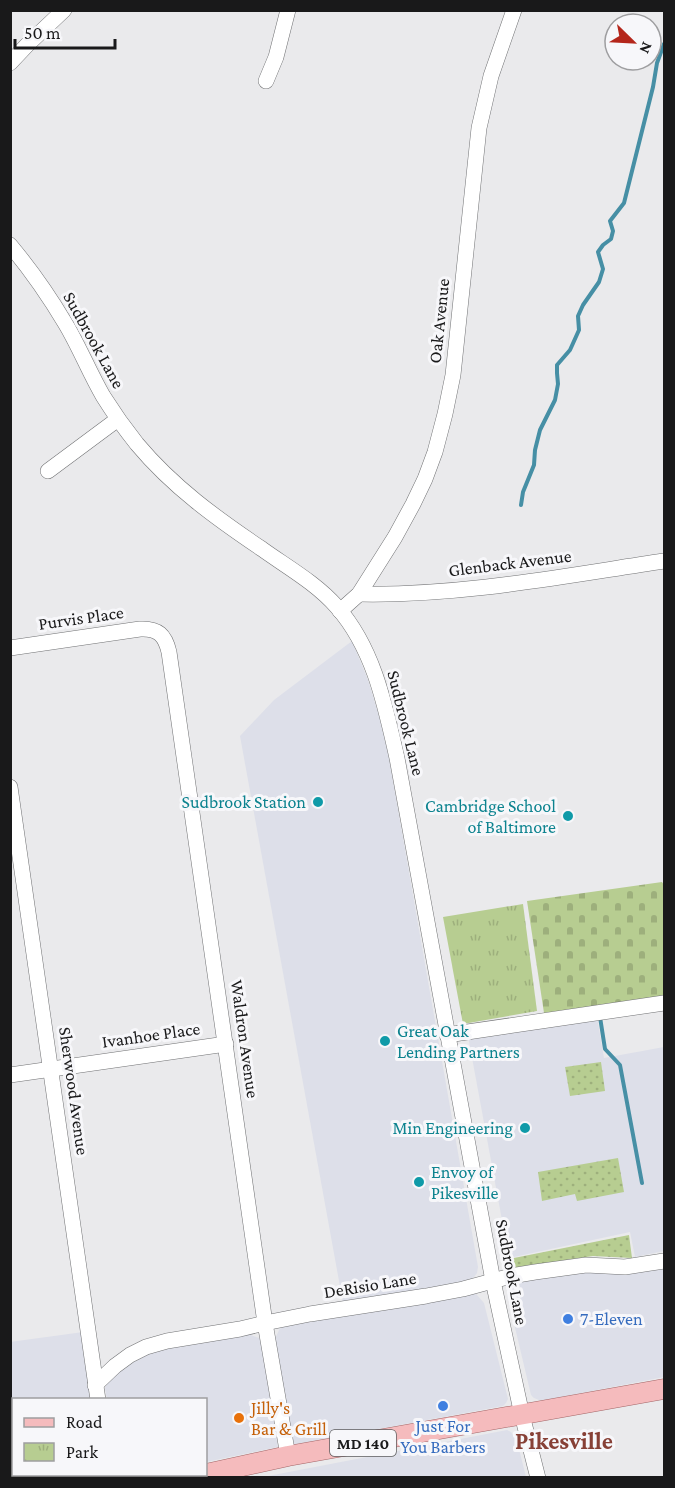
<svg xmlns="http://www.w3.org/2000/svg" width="675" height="1488" font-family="'Crimson Pro',serif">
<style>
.built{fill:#dddfe9}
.grass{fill:url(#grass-dots)}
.cemetery{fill:url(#cemetery-stones)}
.park{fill:url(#park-tufts)}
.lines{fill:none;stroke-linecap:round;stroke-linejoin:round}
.stream{stroke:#468fa5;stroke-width:4}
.minor-casing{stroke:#717274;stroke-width:16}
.major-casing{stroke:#a36567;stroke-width:21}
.minor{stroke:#fff;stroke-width:15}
.major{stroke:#f5bbbd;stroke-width:20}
.culture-dot{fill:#0f9aa8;stroke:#f7f7fa;stroke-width:2}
.shop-dot{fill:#3f7fe0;stroke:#f7f7fa;stroke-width:2}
.food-dot{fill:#e8710a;stroke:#f7f7fa;stroke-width:2}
.labels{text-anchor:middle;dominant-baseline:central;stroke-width:6;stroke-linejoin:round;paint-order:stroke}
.shield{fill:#f7f7fa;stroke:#5c5c5d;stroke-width:1.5}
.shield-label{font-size:16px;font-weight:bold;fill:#19191a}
.street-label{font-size:18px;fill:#19191a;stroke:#f7f7fa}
.culture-label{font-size:18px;fill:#0d838f;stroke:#f7f7fa;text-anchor:end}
.shop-label{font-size:18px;fill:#366cbe;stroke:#f7f7fa;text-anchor:start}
.food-label{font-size:18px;fill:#c56008;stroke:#f7f7fa;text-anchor:start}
.district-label{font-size:24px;font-weight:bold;fill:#874036;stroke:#f7f7fa}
</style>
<defs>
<pattern id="grass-dots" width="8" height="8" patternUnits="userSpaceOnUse" patternTransform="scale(1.5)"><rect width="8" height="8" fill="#b7cd91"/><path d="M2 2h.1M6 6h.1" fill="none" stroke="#9daf7c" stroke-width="1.8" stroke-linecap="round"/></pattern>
<pattern id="cemetery-stones" width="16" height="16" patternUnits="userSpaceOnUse" patternTransform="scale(1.5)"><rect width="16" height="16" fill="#b7cd91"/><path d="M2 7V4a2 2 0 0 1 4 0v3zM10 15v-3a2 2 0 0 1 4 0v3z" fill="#9daf7c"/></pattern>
<pattern id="park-tufts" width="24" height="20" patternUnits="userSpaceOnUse" patternTransform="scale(1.5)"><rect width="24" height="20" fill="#b7cd91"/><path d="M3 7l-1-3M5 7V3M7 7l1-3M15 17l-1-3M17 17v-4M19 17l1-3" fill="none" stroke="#9daf7c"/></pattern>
</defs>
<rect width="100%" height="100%" fill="#eaeaec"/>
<g class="built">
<path d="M 352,641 L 368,680 L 380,719 L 389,758 L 478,1267 L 477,1273 L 474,1277 L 469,1281 L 343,1303 L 240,736 L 274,700 Z"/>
<path d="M 597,1017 L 604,1058 L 664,1047 L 664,1251 L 635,1257 L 630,1232 L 509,1258 L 468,1036 Z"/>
<path d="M 664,1268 L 664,1377 L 545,1400 L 539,1400 L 534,1398 L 531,1395 L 508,1298 L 507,1294 L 513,1283 L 562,1273 Z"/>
<path d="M 470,1294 L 476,1294 L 484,1303 L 508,1399 L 506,1403 L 503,1406 L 291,1445 L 275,1339 L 280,1328 L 287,1324 L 384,1310 Z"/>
<path d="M 83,1332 L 92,1399 L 14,1400 L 14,1474 L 103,1474 L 103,1477 L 11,1477 L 10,1342 Z"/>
<path d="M 248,1334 L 259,1338 L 263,1344 L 278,1447 L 206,1462 L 206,1400 L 107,1399 L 105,1388 L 108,1381 L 132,1361 L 169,1346 Z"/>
<path d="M 507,1430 L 511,1432 L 517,1441 L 526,1477 L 263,1477 Z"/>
</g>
<g class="grass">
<path d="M 601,1062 L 605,1091 L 570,1096 L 565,1067 Z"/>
<path d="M 618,1158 L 624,1192 L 577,1201 L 575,1194 L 542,1201 L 538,1172 Z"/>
<path d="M 629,1235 L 632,1258 L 593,1256 L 514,1268 L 509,1259 Z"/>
</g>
<path class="cemetery" d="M 662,882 L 664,885 L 664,996 L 544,1013 L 527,901 Z"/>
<path class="park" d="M 523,904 L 537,1011 L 463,1024 L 443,917 Z"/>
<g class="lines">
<g class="stream">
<path d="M 521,505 L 523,492 L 534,465 L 535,450 L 540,430 L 555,400 L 558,384 L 557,373 L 557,365 L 570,350 L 579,330 L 578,316 L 583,305 L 599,282 L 603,269 L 598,252 L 603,245 L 611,239 L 613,231 L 610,221 L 624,203 L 653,87 L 657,63 L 664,44"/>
<path d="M 600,1017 L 605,1049 L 620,1065 L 642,1183"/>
</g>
<defs>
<g id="minor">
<path d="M 10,63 L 27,45 L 64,10"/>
<path d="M 266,81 L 276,57 L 288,10"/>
<path d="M 10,245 C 30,269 49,296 65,323 C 79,346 89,372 103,396 C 113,412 125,429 137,444 C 173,487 216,518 262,549 C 287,567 316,583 337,607 C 374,649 385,705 397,758 L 493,1281 L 522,1415 L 538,1478"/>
<path d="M 48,471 L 118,419"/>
<path d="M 359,594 C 462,596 563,576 664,561"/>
<path d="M 340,611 L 359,594 L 395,537 L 413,504 L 425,479 L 435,452 L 445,414 L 453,375 L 479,128 L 491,76 L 514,10"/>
<path d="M 10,648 L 140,629 C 158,628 165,635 169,652 L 265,1323 L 288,1456"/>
<path d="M 10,787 L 98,1400"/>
<path d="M 447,1035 L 664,1003"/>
<path d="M 10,1075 L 226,1044"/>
<path d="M 95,1385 L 115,1366 L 130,1355 L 146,1347 L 167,1341 L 240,1329 L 265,1323 L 310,1314 L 426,1296 L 463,1289 L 511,1276 L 535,1272 L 586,1265 L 625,1267 L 664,1261"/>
<path d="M 115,1474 L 115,1478"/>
</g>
<path id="major" d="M 206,1474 L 288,1456 L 664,1389"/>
</defs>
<use href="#minor" class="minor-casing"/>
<use href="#major" class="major-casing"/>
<use href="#minor" class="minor"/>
<use href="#major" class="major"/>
</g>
<g class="culture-dot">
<circle cx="318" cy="802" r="6"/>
<circle cx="568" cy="816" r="6"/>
<circle cx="385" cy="1041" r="6"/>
<circle cx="525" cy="1128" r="6"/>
<circle cx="419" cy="1182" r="6"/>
</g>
<g class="shop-dot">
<circle cx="568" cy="1319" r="6"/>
<circle cx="443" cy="1406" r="6"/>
</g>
<circle class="food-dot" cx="239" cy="1418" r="6"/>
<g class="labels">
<rect class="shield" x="330" y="1430" width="66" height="26" rx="4.5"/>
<g class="shield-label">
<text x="363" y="1443">MD 140</text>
</g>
<g class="street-label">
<text transform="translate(439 321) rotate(-84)">Oak Avenue</text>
<text transform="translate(94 340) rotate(61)">Sudbrook Lane</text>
<text transform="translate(510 563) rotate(-7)">Glenback Avenue</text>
<text transform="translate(81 618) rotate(-8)">Purvis Place</text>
<text transform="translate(406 723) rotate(76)">Sudbrook Lane</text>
<text transform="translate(151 1035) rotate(-8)">Ivanhoe Place</text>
<text transform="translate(245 1039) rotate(82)">Waldron Avenue</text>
<text transform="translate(74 1091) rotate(82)">Sherwood Avenue</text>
<text transform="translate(512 1272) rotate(79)">Sudbrook Lane</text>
<text transform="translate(370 1285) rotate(-9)">DeRisio Lane</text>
</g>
<g class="culture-label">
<text x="306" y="802">Sudbrook Station</text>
<text x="556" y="806">Cambridge School<tspan x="556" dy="21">of Baltimore</tspan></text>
<text x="397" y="1031" text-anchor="start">Great Oak<tspan x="397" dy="21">Lending Partners</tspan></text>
<text x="513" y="1128">Min Engineering</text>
<text x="431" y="1172" text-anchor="start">Envoy of<tspan x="431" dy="21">Pikesville</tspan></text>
</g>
<g class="shop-label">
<text x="580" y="1319">7-Eleven</text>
<text x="443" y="1426" text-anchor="middle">Just For<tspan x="443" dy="21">You Barbers</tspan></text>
</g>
<g class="food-label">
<text x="251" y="1408">Jilly's<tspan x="251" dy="21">Bar &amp; Grill</tspan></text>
</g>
<g class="district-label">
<text x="564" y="1440">Pikesville</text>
</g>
</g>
<rect width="675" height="1488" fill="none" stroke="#19191a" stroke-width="24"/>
<rect x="12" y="1398" width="195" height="78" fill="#f7f7fa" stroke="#9e9ea0" stroke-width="1.5"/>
<rect x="24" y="1418" width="30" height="9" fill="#f5bbbd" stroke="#9e9ea0" stroke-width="1.5"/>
<text x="66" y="1428" font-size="18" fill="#19191a">Road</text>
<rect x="24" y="1443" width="30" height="18" fill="url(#park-tufts)" stroke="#9e9ea0" stroke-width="1.5"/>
<text x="66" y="1458" font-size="18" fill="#19191a">Park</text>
<g transform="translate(633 42) rotate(114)"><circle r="28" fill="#f7f7fa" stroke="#9e9ea0" stroke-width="1.5"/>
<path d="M0-4.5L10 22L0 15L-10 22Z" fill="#b4261b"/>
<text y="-9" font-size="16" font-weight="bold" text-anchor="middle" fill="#19191a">N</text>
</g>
<path d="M15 39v9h100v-9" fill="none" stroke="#19191a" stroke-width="3"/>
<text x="24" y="39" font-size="18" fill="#19191a" stroke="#f7f7fa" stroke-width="4.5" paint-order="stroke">50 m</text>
</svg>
